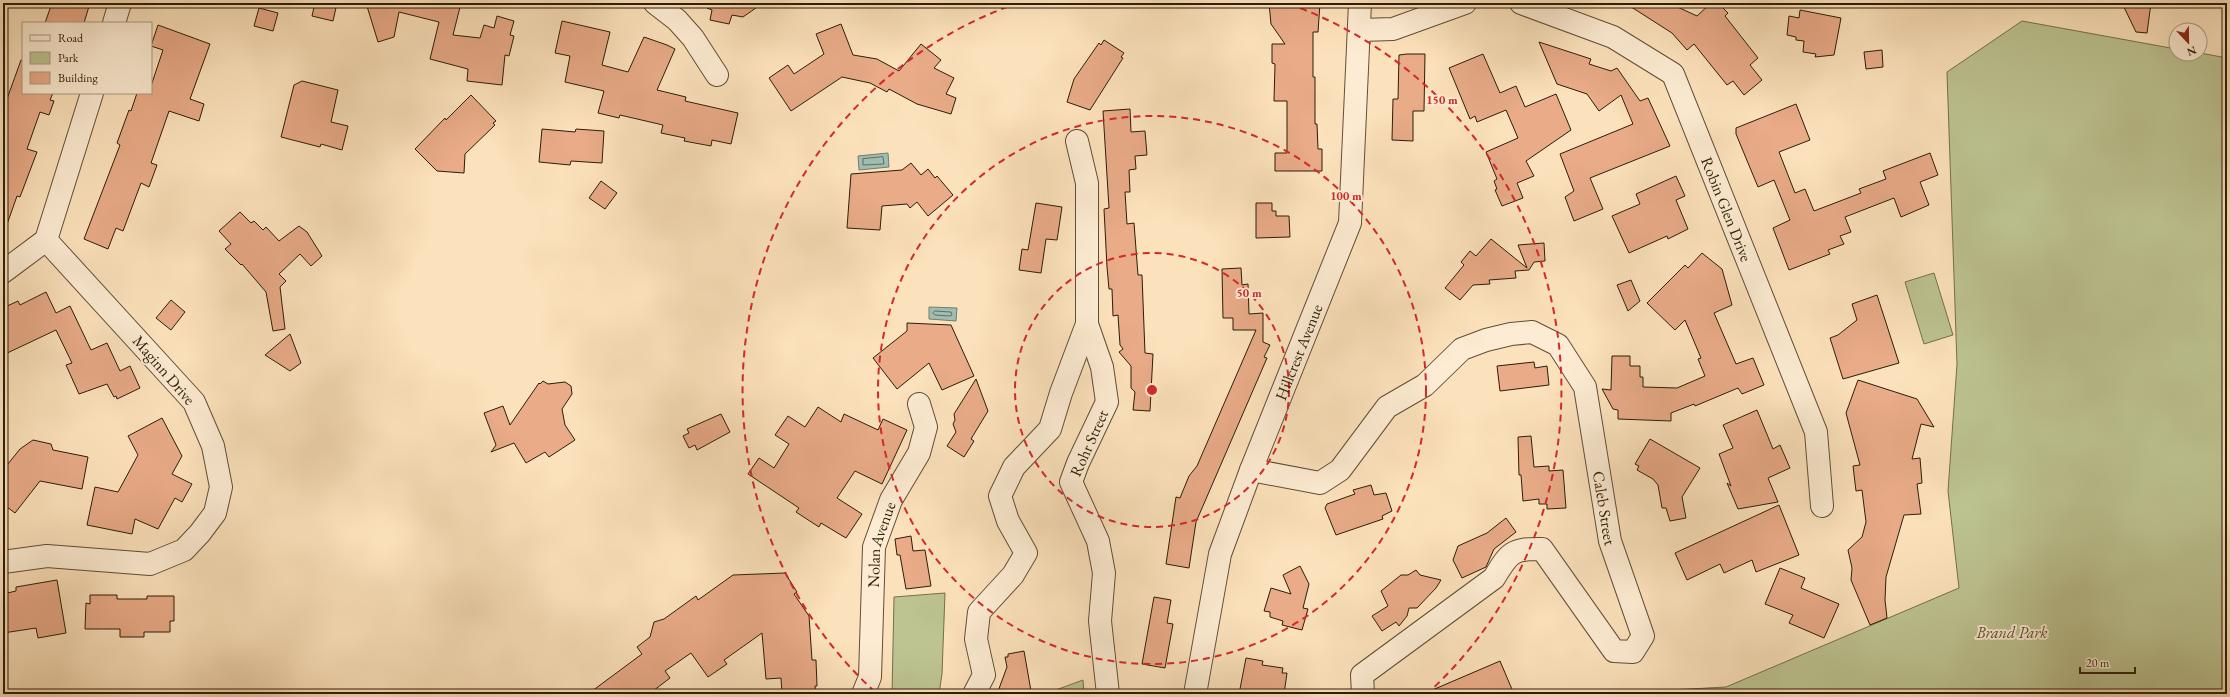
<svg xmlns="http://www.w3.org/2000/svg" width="2230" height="697" font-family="'EB Garamond',serif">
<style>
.green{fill:#bdc492;stroke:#75704c}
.water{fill:#9fbdb2;stroke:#717d6e}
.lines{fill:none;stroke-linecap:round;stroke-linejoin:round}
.shore{stroke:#666d5c;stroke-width:1}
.building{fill:#e9ab88;stroke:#2d1d07}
.minor-casing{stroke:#614e34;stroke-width:24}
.minor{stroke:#fdecd3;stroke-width:22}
.ring{fill:none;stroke:#d62828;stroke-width:2;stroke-dasharray:7 5}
.labels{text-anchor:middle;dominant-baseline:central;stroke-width:4;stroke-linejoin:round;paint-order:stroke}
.street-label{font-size:16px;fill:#2d1d07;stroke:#fdecd3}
.park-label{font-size:16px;font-style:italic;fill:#584f31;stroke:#fdecd3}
.centre{fill:#d62828;stroke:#fdecd3;stroke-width:2}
.ring-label{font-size:12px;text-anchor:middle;font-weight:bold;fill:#d62828;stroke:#fdecd3;stroke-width:4;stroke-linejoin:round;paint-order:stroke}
</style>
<rect width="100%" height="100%" fill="#fce2bc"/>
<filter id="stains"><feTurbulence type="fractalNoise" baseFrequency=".005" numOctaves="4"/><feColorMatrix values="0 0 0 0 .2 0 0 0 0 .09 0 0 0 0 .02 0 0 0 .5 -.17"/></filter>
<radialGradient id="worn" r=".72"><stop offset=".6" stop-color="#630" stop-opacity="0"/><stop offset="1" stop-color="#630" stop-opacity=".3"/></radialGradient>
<g class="green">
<path d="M 2022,21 L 2176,49 L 2176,54 L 2200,53 L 2227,58 L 2227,694 L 1597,694 L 1726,687 L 1959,588 L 1948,491 L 1957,364 L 1947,72 Z"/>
<path d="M 1934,273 L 1953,335 L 1924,344 L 1905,282 Z"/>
<path d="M 945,593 L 942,674 L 939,694 L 892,694 L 894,597 Z"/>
<path d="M 1083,680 L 1084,694 L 1045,694 Z"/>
</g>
<g class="water">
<path d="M 888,153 L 889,167 L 859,170 L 858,156 Z"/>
<path d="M 929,307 L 957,308 L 956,321 L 929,319 Z"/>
</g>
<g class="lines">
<g class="shore">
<path d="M 883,157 L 884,164 L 863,165 L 863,159 Z"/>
<path d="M 935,311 L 951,312 L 952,315 L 950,316 L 935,315 L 933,313 Z"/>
</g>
</g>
<g class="building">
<path d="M 52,3 L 90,3 L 84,23 L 45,23 Z"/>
<path d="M 315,3 L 337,3 L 333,21 L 312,16 Z"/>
<path d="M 366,3 L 461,3 L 453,35 L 480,38 L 484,25 L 494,28 L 497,16 L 514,21 L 510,35 L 514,36 L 509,56 L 505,55 L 502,85 L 467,81 L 468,69 L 430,59 L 439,22 L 399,12 L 394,37 L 378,42 Z"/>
<path d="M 707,3 L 763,3 L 743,17 L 732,15 L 729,24 L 710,20 L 712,10 L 707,8 Z"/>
<path d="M 1269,3 L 1320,3 L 1318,32 L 1313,32 L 1313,77 L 1315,77 L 1315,124 L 1317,124 L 1318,149 L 1322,149 L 1322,171 L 1275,171 L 1275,153 L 1287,153 L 1287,101 L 1274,101 L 1275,64 L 1272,63 L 1272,44 L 1285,44 L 1271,24 Z"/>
<path d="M 1625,3 L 1669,3 L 1697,16 L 1711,3 L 1718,3 L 1728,13 L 1725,16 L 1758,58 L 1750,65 L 1762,80 L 1744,95 L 1733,81 L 1727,85 L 1694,44 L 1687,50 L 1672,33 Z"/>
<path d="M 2122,3 L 2151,3 L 2147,33 L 2136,32 Z"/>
<path d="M 259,8 L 278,13 L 273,31 L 254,26 Z"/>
<path d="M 1800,10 L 1841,18 L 1834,55 L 1815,57 L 1816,54 L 1803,52 L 1804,41 L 1796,40 L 1796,37 L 1787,35 L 1789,16 L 1799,18 Z"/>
<path d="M 562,21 L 610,32 L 602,65 L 628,72 L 644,37 L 667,45 L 675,49 L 657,90 L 686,97 L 685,101 L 738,113 L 731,144 L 712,140 L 711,146 L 684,141 L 685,138 L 661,133 L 663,125 L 620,115 L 619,118 L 598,113 L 604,91 L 565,82 L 570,56 L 555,53 Z"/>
<path d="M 841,24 L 853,55 L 877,59 L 899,71 L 921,44 L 941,60 L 934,68 L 954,78 L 946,94 L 956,98 L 951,114 L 917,104 L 889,89 L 887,92 L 870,83 L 842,77 L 791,111 L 769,78 L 788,65 L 794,74 L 824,54 L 816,34 Z"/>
<path d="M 158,25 L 210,44 L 190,99 L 204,104 L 199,121 L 169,111 L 151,163 L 157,165 L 149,187 L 141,183 L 123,231 L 116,228 L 108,249 L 84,239 L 120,145 L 117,143 L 129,110 L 131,111 L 137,93 L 151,93 L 151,86 L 163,50 L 151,46 Z"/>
<path d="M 1104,40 L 1124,53 L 1121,57 L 1123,58 L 1090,110 L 1067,102 L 1074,79 L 1099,43 L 1101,45 Z"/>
<path d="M 1539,42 L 1591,59 L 1589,64 L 1611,71 L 1617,68 L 1640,101 L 1648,98 L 1670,146 L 1590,178 L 1603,209 L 1574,221 L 1565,197 L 1574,191 L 1560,154 L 1633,124 L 1621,95 L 1599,111 L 1587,94 L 1557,84 Z"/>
<path d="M 1882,50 L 1883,67 L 1866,69 L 1864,52 Z"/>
<path d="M 1407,54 L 1425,54 L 1424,111 L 1413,111 L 1413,141 L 1392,140 L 1393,99 L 1398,99 L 1399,55 Z"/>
<path d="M 1483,54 L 1500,93 L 1516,86 L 1525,107 L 1556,94 L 1571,130 L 1526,161 L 1534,176 L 1517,183 L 1523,198 L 1502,206 L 1495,190 L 1497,189 L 1494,181 L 1497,179 L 1486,152 L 1518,138 L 1506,110 L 1477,122 L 1475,116 L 1470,119 L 1449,68 Z"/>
<path d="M 21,60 L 23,60 L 23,93 L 53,93 L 50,100 L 54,101 L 49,115 L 40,112 L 27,149 L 37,152 L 20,197 L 17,196 L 5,230 L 3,229 L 3,110 Z"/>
<path d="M 302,81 L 338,90 L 331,122 L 348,126 L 342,150 L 321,144 L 320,147 L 281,137 L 294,85 Z"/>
<path d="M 471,95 L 496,121 L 493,123 L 495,125 L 465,154 L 464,173 L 437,171 L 415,149 L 445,118 L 446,120 Z"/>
<path d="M 1796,104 L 1810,140 L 1779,152 L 1795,193 L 1805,189 L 1814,211 L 1861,193 L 1859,189 L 1886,179 L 1883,171 L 1930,153 L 1938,175 L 1920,182 L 1929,205 L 1901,217 L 1894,198 L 1845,217 L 1851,232 L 1840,236 L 1844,244 L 1828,250 L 1830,254 L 1789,270 L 1773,228 L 1790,220 L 1774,180 L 1758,187 L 1736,134 L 1736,128 Z"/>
<path d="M 1130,109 L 1131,132 L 1145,131 L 1147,155 L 1135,156 L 1136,169 L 1129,170 L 1130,192 L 1125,192 L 1127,224 L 1134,223 L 1138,275 L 1142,275 L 1145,353 L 1153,354 L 1150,411 L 1133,410 L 1135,392 L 1131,388 L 1131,366 L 1119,352 L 1123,349 L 1120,345 L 1118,315 L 1113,316 L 1112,289 L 1109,289 L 1107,267 L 1104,209 L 1109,208 L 1103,111 Z"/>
<path d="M 542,129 L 575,132 L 576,129 L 604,131 L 602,163 L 571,161 L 570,165 L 539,162 Z"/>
<path d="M 911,163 L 921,175 L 928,169 L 935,178 L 937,176 L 953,195 L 928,216 L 917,202 L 910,208 L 907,204 L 882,206 L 880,230 L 847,228 L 851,174 L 902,170 Z"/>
<path d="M 1676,176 L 1685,196 L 1676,200 L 1688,229 L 1668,239 L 1667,236 L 1629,253 L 1612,216 L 1640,204 L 1636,194 Z"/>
<path d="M 601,181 L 617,193 L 605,209 L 589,198 Z"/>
<path d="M 1036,203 L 1062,207 L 1057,240 L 1046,239 L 1041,273 L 1019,270 L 1022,249 L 1028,250 Z"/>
<path d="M 1256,203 L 1272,203 L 1272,211 L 1276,211 L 1276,216 L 1289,216 L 1290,237 L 1256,238 Z"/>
<path d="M 240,212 L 251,223 L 254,221 L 263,230 L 266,227 L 279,241 L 299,226 L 307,232 L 322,256 L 311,266 L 300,254 L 279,274 L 286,281 L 280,287 L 285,329 L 273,331 L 266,292 L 242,264 L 241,265 L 225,249 L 231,244 L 219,231 Z"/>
<path d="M 1491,239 L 1527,268 L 1518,245 L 1544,243 L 1545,261 L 1534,262 L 1529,270 L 1515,271 L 1516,278 L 1489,280 L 1490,284 L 1473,285 L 1460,300 L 1445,288 L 1464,265 L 1461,262 L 1470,251 L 1476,256 Z"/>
<path d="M 1702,253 L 1722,269 L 1732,305 L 1714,313 L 1736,364 L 1753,358 L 1764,385 L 1742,394 L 1738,388 L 1695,406 L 1694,404 L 1671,413 L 1671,421 L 1618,419 L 1618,410 L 1613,409 L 1602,389 L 1611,390 L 1612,356 L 1630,356 L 1630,366 L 1640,366 L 1640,377 L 1643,377 L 1643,387 L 1677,388 L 1705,376 L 1698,359 L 1701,358 L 1685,320 L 1675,330 L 1647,303 L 1685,265 L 1688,268 Z"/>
<path d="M 1241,268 L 1242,285 L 1248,284 L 1249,314 L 1263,313 L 1263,342 L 1270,345 L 1264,357 L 1267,358 L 1196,522 L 1189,568 L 1166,564 L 1176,497 L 1180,498 L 1189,476 L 1197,466 L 1256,330 L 1233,330 L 1233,318 L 1223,318 L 1222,269 Z"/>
<path d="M 1631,280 L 1640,301 L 1628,311 L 1617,285 Z"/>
<path d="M 46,292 L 56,313 L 70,306 L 91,350 L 107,343 L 120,371 L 130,366 L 140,388 L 117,399 L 116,396 L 114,397 L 107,384 L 79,394 L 66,365 L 72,363 L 56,330 L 3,355 L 3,308 L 18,301 L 20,305 Z"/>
<path d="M 1877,295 L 1899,363 L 1843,379 L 1830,338 L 1838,335 L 1857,320 L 1852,304 Z"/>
<path d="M 171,300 L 185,312 L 171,330 L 156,318 Z"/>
<path d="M 907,323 L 951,325 L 974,376 L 942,390 L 929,363 L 897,389 L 873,358 L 907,331 Z"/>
<path d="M 290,334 L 301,363 L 290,371 L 265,355 Z"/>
<path d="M 1534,362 L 1535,368 L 1547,366 L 1549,385 L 1500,391 L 1497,366 Z"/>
<path d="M 976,379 L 988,411 L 971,439 L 974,441 L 964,457 L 947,446 L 956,432 L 953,424 L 955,420 L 954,414 Z"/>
<path d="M 1858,380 L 1917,399 L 1934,427 L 1921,424 L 1912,459 L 1920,458 L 1922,483 L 1917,484 L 1921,514 L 1904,515 L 1886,577 L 1885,600 L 1887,618 L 1870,625 L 1851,580 L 1852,568 L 1848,550 L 1862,537 L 1866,522 L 1862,490 L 1856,491 L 1853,466 L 1860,465 L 1846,413 Z"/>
<path d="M 543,381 L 548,384 L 565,382 L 571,386 L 572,394 L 562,409 L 565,425 L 575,440 L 549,457 L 545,452 L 526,463 L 514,443 L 491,452 L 496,445 L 484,413 L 503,406 L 510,425 L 539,383 L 540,384 Z"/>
<path d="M 818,407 L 841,422 L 844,414 L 878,430 L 883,419 L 907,430 L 882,484 L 855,471 L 837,498 L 862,514 L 846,538 L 821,523 L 819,527 L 796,512 L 799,508 L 748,474 L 759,458 L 774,468 L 789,444 L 775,435 L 788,416 L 805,427 Z"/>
<path d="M 1757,410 L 1773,449 L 1780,445 L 1790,468 L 1768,478 L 1778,502 L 1738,509 L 1727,483 L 1731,486 L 1719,454 L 1733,448 L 1723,425 Z"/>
<path d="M 721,414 L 730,432 L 697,450 L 695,445 L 689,448 L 683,436 L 689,433 L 687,429 Z"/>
<path d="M 162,418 L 182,456 L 172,474 L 192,484 L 182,502 L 175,498 L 158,529 L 135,519 L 132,534 L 87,525 L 95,487 L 118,492 L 138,455 L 128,436 Z"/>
<path d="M 1531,436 L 1534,467 L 1549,466 L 1549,471 L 1563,470 L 1566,508 L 1547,509 L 1547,504 L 1539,504 L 1539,499 L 1523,501 L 1521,475 L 1519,475 L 1518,437 Z"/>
<path d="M 1650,439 L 1700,468 L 1682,497 L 1686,518 L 1670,521 L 1666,508 L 1662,508 L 1658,485 L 1653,479 L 1637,470 L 1639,466 L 1635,464 Z"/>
<path d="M 33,440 L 51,444 L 53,450 L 88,457 L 82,489 L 40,481 L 15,513 L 3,504 L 3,470 L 20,449 Z"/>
<path d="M 1371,485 L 1374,495 L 1386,493 L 1392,511 L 1382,516 L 1383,519 L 1336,535 L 1325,508 L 1327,504 L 1355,494 L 1353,490 Z"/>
<path d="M 1779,505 L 1799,555 L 1756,572 L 1752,560 L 1724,573 L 1720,564 L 1687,580 L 1675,553 Z"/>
<path d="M 1506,518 L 1516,532 L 1494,549 L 1486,567 L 1462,578 L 1453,560 L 1458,546 L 1487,533 Z"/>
<path d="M 911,536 L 913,551 L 925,550 L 931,586 L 906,589 L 900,555 L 897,555 L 895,539 Z"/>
<path d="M 1300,566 L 1309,584 L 1303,608 L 1308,609 L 1302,630 L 1282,625 L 1283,621 L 1270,617 L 1270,612 L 1264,611 L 1271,588 L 1291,594 L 1283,575 Z"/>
<path d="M 1780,568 L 1805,578 L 1801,588 L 1839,604 L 1824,638 L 1789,623 L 1793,615 L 1765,604 Z"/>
<path d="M 1416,570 L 1420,575 L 1441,580 L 1436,588 L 1417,608 L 1409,608 L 1407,616 L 1399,626 L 1396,622 L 1382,631 L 1372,616 L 1388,606 L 1381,591 L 1401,575 L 1408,575 Z"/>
<path d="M 785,573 L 797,592 L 794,594 L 809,616 L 812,660 L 816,660 L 817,686 L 815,686 L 816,694 L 782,694 L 781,678 L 766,679 L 762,633 L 724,660 L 727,664 L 708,677 L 691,653 L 665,671 L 670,678 L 649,694 L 588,694 L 642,654 L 637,647 L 650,637 L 654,622 L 664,619 L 696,596 L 698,600 L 733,575 Z"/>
<path d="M 57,580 L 66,633 L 38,638 L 36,628 L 3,633 L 3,594 L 16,591 L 16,587 Z"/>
<path d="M 90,595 L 117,595 L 117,599 L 147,599 L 147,596 L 174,596 L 174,621 L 170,621 L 170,632 L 144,632 L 144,637 L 120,637 L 120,629 L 85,629 L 86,603 L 90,604 Z"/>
<path d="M 1154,597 L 1171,600 L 1167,623 L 1173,624 L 1165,668 L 1142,664 Z"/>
<path d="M 1024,651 L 1031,691 L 1028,692 L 1028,694 L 997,694 L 1007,667 L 1005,657 L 1008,657 L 1008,654 Z"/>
<path d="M 1246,658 L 1263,661 L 1262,665 L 1283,668 L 1282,673 L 1287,673 L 1284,694 L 1239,694 Z"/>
<path d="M 1500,661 L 1514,694 L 1423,694 Z"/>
</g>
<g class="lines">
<defs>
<g id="minor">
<path d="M 655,3 L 677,20 L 693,38 L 717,75"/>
<path id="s1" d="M 1521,3 L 1613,37 L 1673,74 L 1816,432 L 1822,506"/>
<path d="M 114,23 L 120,3"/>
<path d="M 1361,30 L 1393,29 L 1465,3"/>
<path d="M 1077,141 L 1087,183 L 1087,324 L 1102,367 L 1107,402 L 1078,463 L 1071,482 L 1098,541 L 1104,573 L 1100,621 L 1108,694"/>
<path d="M 3,272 L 46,240 L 92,93"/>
<path id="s2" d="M 1251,470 L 1320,483 L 1340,470 L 1387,407 L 1425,385 L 1462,349 L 1486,340 L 1511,334 L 1532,332 L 1558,345 L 1585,387 L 1610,541 L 1643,636 L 1633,652 L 1614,651 L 1542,549 C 1512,548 1509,553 1494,578 L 1362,675 L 1363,694"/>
<path d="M 3,562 L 47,556 L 150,564 L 184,550 L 200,533 L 215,513 L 221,487 L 213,446 L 194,402 L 46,240"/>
<path id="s3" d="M 863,694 L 870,677 L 874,547 L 891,500 L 919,453 L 926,427 L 919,404"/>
<path d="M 974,694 L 984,675 L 976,639 L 979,612 L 1013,575 L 1026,553 L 1008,521 L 1000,496 L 1014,467 L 1050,429 L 1061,393 L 1087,324"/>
<path id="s4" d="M 1195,694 L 1220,554 L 1251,470 L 1350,223 L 1360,3"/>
</g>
</defs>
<use href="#minor" class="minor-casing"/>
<use href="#minor" class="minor"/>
</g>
<g class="ring">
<circle cx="1152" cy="390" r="137"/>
<circle cx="1152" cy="390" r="274"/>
<path d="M875 692A410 410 0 0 1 1015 4M1289 4A410 410 0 0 1 1429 692"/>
</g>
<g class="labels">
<g class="street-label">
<text stroke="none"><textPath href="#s1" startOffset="314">Robin Glen Drive</textPath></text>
<text stroke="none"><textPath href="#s4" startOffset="359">Hillcrest Avenue</textPath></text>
<text transform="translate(164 370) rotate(49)">Maginn Drive</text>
<text transform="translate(1089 443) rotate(-66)">Rohr Street</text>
<text stroke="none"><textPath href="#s2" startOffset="542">Caleb Street</textPath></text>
<text stroke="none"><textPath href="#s3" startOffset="152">Nolan Avenue</textPath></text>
</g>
<g class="park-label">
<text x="2012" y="632">Brand Park</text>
</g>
</g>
<circle cx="1152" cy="390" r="6" class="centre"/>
<g class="ring-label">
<text x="1442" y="104">150 m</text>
<text x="1346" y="200">100 m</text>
<text x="1249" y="297">50 m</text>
</g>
<rect width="2230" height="697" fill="none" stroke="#fce2bc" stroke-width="16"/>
<rect x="4" y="4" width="2222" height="689" fill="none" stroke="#2d1d07" stroke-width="2"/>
<rect x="8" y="8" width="2214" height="681" fill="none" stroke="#2d1d07"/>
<rect x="22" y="22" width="130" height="72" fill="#fdecd3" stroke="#aa9981"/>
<rect x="30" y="35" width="20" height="6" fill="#fdecd3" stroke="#aa9981"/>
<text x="58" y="42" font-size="12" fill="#2d1d07">Road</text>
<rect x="30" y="52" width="20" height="12" fill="#bdc492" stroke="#aa9981"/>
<text x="58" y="62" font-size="12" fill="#2d1d07">Park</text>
<rect x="30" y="72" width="20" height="12" fill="#e9ab88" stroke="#aa9981"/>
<text x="58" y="82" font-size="12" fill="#2d1d07">Building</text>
<g transform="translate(2188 42) rotate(158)"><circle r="19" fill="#fdecd3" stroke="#aa9981"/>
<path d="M0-3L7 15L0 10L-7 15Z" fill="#8f2418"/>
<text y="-6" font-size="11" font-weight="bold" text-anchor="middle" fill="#2d1d07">N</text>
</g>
<path d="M2080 667v6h55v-6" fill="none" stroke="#2d1d07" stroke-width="2"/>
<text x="2086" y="667" font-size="12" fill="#2d1d07" stroke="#fdecd3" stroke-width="3" paint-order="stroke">20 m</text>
<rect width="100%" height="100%" filter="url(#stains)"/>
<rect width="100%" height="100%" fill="url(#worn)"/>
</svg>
